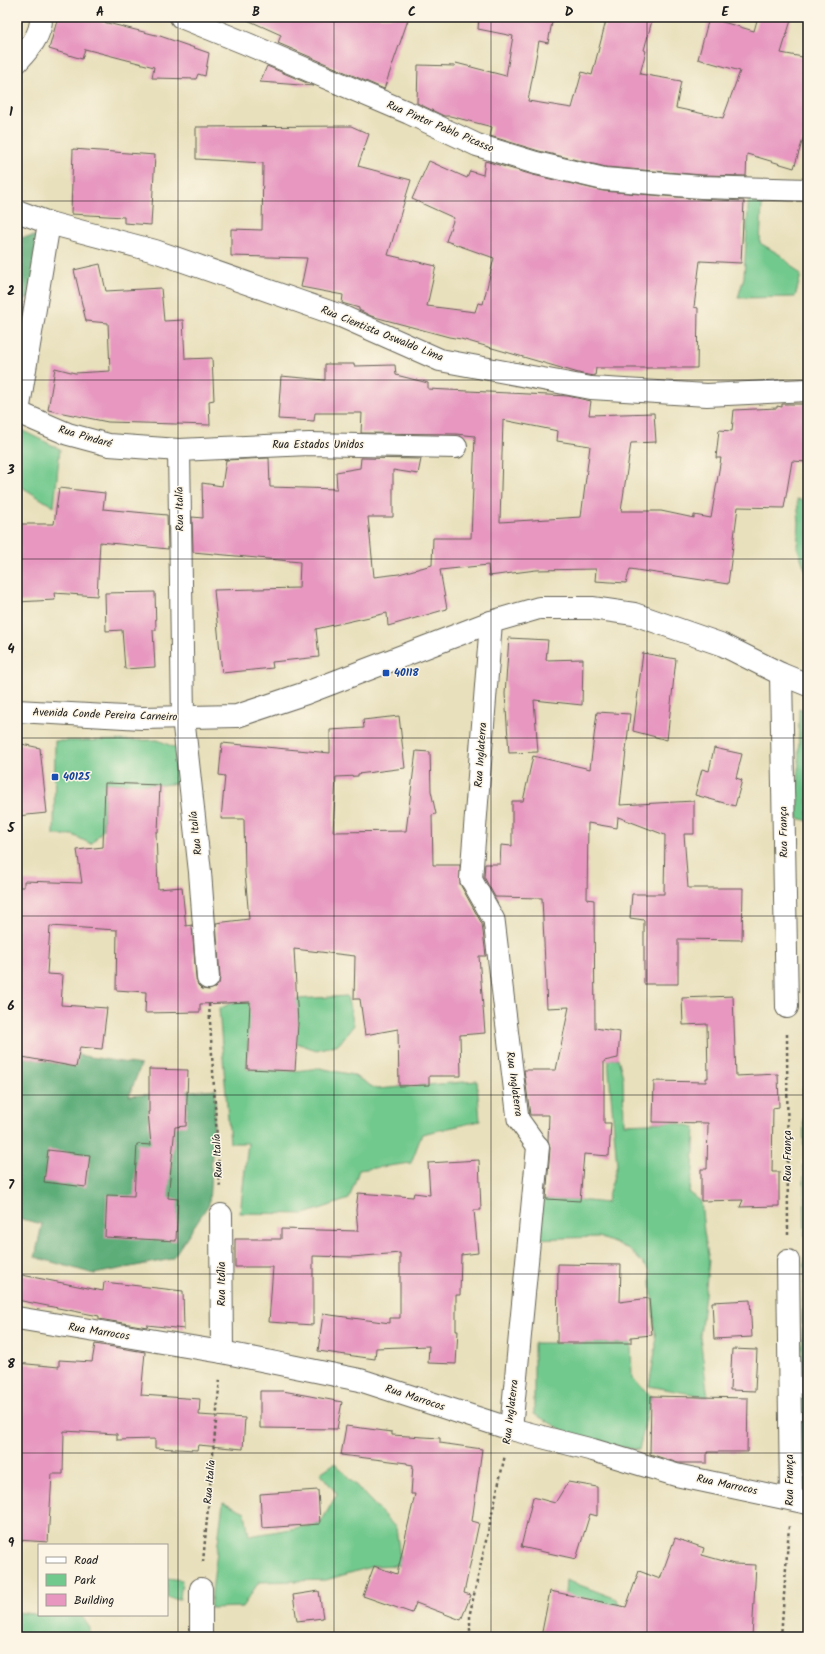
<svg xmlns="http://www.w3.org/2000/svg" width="825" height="1654" font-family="Kalam,sans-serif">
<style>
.green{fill:#72c98e;stroke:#477255}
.forest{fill:#5dad79;stroke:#3c644a}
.building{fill:#e797c0;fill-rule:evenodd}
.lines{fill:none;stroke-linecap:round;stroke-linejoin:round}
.pedestrian-casing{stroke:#636154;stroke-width:23}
.minor-casing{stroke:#636154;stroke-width:24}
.secondary-casing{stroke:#636154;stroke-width:24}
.path{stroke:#636154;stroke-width:2.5;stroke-dasharray:3 3;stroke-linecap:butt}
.pedestrian{stroke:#fff;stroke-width:21}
.minor{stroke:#fff;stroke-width:22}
.secondary{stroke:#fff;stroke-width:22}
.grid{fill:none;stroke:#1c1c1c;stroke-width:1;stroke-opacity:0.55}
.transit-dot{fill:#1a4fb4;stroke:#fcf5e5;stroke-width:1.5}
.labels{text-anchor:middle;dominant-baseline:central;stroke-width:3;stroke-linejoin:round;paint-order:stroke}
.street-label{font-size:11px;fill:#1c1c1c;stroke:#fcf5e5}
.transit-label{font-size:11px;font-weight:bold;fill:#164399;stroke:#fcf5e5;text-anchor:start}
.neatline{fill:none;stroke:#1c1c1c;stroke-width:1.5}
.grid-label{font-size:13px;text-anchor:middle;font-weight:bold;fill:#1c1c1c}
</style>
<rect width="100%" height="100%" fill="#fcf5e5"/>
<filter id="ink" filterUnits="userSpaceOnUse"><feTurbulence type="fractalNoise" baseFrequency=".025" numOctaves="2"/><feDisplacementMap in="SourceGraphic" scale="8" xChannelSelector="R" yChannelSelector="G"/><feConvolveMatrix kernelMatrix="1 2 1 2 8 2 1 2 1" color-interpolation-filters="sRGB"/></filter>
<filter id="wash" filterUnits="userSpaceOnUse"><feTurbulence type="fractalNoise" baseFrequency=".012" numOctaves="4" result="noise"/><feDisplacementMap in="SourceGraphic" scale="16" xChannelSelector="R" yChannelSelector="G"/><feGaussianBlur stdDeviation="0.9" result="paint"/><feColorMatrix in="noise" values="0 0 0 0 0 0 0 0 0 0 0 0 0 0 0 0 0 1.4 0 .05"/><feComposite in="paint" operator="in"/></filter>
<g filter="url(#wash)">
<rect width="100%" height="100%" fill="#e8e0bc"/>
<g class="green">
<path d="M 794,188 L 784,203 L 762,205 L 760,243 L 782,256 L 801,275 L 795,297 L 738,298 L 744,277 L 749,190 Z"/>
<path d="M 17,428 L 60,449 L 54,507 L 17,484 Z"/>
<path d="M 797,499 L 808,502 L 808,571 L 806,572 L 797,547 L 799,523 Z"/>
<path d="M 799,708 L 808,712 L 808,821 L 798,818 Z"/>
<path d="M 158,740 L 178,749 L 181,783 L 160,785 L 105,783 L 103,830 L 91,844 L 73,835 L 54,835 L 55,741 Z"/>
<path d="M 347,996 L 354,1025 L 339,1044 L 316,1050 L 296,1043 L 248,1041 L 247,1069 L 295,1071 L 320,1068 L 353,1075 L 376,1089 L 477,1081 L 480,1121 L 422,1134 L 411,1163 L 359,1170 L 349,1199 L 305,1214 L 240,1213 L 248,1143 L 230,1143 L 219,1009 L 231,1003 Z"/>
<path d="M 618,1058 L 623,1077 L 624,1124 L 672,1122 L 695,1127 L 693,1170 L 689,1193 L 701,1201 L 704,1232 L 709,1261 L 700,1336 L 708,1397 L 649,1386 L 656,1346 L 650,1271 L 629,1249 L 599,1237 L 530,1239 L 543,1199 L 588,1201 L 606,1203 L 617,1165 L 608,1060 Z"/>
<path d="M 808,1084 L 808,1498 L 792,1495 L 800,1400 L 805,1256 L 803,1087 Z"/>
<path d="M 534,1343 L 631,1343 L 632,1378 L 651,1396 L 639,1450 L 601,1444 L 566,1432 L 534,1414 Z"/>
<path d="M 335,1463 L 396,1528 L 401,1565 L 374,1566 L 326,1580 L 259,1582 L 242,1607 L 210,1608 L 223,1502 L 245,1512 L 249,1536 L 320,1524 L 337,1494 L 320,1473 Z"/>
<path d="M 167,1578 L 182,1580 L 180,1599 L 167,1598 Z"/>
<path d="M 566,1580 L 617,1599 L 631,1637 L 562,1637 Z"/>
<path d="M 17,1612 L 39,1615 L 81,1615 L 90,1628 L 90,1637 L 17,1637 Z"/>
</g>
<g class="forest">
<path d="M 43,235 L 35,296 L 17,301 L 17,238 Z"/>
<path d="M 78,1055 L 141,1065 L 129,1096 L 216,1089 L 209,1204 L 172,1259 L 94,1274 L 35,1257 L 42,1224 L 17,1218 L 17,1056 L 75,1067 Z"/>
</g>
<g id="blocks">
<g class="building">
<path d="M 58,17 L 83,17 L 160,36 L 209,53 L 205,76 L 198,74 L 196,79 L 152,78 L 154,67 L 85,49 L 82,59 L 49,49 Z"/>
<path d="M 241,17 L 409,17 L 384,89 L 278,43 L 281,35 Z"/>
<path d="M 479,17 L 553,17 L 548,43 L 539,41 L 528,101 L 572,108 L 582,72 L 592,75 L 607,17 L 653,17 L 644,50 L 646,51 L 640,74 L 681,81 L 676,108 L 723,118 L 740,71 L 698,59 L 709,18 L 754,31 L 758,17 L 792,17 L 781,53 L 808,58 L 808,123 L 794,168 L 747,154 L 746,176 L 702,175 L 606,167 L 539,151 L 490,136 L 492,127 L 450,116 L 444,116 L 417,103 L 418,65 L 455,66 L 456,63 L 506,76 L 513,36 L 478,29 Z"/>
<path d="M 267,66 L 314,86 L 260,82 Z"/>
<path d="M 351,126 L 369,134 L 358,166 L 411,180 L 388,255 L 436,266 L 427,306 L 475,312 L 478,303 L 483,304 L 494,258 L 446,241 L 454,218 L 412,199 L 429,161 L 467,178 L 470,171 L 483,175 L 485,161 L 533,175 L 603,191 L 700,199 L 744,201 L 741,263 L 700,261 L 694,307 L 698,308 L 697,368 L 596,368 L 595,376 L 582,374 L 461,339 L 449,337 L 371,316 L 359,310 L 359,308 L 342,303 L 343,295 L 301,287 L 307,258 L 231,256 L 231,229 L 262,230 L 263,163 L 196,159 L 196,127 Z"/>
<path d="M 73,149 L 155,155 L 151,225 L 124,223 L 124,217 L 71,214 Z"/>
<path d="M 100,264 L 106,291 L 161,288 L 164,321 L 183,320 L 185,359 L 212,358 L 214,400 L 209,401 L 210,425 L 108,422 L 48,410 L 55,368 L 75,373 L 110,371 L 108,323 L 86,321 L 74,270 Z"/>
<path d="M 325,364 L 354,364 L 354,366 L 395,365 L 396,375 L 428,383 L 428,389 L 568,396 L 591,401 L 589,415 L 654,413 L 656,442 L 631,443 L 621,511 L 661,511 L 694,518 L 694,515 L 711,518 L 721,458 L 716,458 L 719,430 L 732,431 L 734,410 L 777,408 L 777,406 L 782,407 L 782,404 L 808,404 L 808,462 L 792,461 L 784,508 L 738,507 L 728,584 L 630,569 L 626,583 L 595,581 L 596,569 L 536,570 L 489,576 L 488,565 L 440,570 L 447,609 L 388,626 L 387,613 L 316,629 L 319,657 L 272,662 L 273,668 L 222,673 L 214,590 L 299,588 L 300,562 L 193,552 L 192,517 L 203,518 L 202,483 L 222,486 L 226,460 L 269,458 L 270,487 L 337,489 L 336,472 L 360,468 L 361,458 L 421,459 L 418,474 L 393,470 L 393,517 L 368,517 L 374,577 L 399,574 L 432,565 L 433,538 L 471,538 L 475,436 L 456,434 L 361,433 L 362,413 L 315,413 L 314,421 L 278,419 L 281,376 L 325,380 ZM 503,420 L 558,431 L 557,441 L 590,446 L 581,517 L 500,522 Z"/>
<path d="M 59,488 L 105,493 L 103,509 L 167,515 L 168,549 L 100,542 L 97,596 L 54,593 L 55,600 L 17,602 L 17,524 L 54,524 Z"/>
<path d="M 155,592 L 156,630 L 153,630 L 155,667 L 125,669 L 122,630 L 106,631 L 105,593 Z"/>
<path d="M 509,638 L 548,640 L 546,660 L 583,659 L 582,705 L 534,700 L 538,752 L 509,753 L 505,694 Z"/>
<path d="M 643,653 L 676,659 L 667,740 L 633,731 Z"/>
<path d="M 597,712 L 630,714 L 620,805 L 694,801 L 694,834 L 684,834 L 688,888 L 743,888 L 742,940 L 678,939 L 678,984 L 644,984 L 644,920 L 630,918 L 632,894 L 664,894 L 665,835 L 618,817 L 617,828 L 588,823 L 587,899 L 594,900 L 595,1028 L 620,1032 L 618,1058 L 604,1061 L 604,1123 L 611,1123 L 609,1156 L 584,1154 L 580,1201 L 546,1199 L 550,1148 L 548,1140 L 549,1115 L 530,1115 L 524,1070 L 556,1070 L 569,1007 L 547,1008 L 542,898 L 495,897 L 484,877 L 485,864 L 500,864 L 501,845 L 512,846 L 512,801 L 523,801 L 533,756 L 590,769 Z"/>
<path d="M 399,716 L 405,768 L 358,774 L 358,776 L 336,777 L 333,832 L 406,831 L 416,751 L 430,752 L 431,791 L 436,814 L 432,815 L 433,865 L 460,865 L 460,884 L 482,924 L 486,956 L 479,956 L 485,1033 L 460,1035 L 461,1076 L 429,1076 L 429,1085 L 399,1086 L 398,1029 L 365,1035 L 360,999 L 354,999 L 355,956 L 294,949 L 298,1024 L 295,1071 L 247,1069 L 250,1002 L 200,1004 L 200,1012 L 145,1013 L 146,992 L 116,990 L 117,930 L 50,926 L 47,974 L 63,975 L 61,1005 L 107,1008 L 102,1049 L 80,1047 L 76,1067 L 17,1056 L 17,1038 L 22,1014 L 17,1013 L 17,887 L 24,887 L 24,881 L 82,883 L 77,850 L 103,847 L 105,783 L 160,785 L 158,832 L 156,832 L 158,889 L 182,887 L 186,926 L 192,925 L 196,979 L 198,985 L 202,989 L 209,990 L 215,988 L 219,984 L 220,977 L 216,923 L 249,919 L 245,873 L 244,819 L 221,819 L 225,776 L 219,775 L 222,743 L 330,753 L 330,730 L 364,728 L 363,720 Z"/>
<path d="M 17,743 L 40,748 L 47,813 L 17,816 Z"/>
<path d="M 714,748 L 742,754 L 736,778 L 742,780 L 735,806 L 695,795 L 702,769 L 709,771 Z"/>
<path d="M 733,996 L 736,1076 L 778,1074 L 779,1107 L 773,1108 L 772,1172 L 779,1172 L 779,1206 L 740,1207 L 743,1200 L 701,1201 L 701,1169 L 707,1169 L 708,1123 L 653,1122 L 654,1081 L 706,1082 L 706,1078 L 708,1078 L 707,1024 L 683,1025 L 682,998 Z"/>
<path d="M 149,1069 L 188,1070 L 186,1126 L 175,1127 L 168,1198 L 178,1199 L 176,1241 L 105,1237 L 107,1195 L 134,1196 L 137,1144 L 151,1145 L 148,1112 L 149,1112 Z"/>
<path d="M 48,1150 L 90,1155 L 86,1187 L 44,1182 Z"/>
<path d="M 479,1160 L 481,1210 L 474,1210 L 478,1253 L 461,1255 L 460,1295 L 456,1295 L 456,1331 L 458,1331 L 456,1364 L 428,1363 L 429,1346 L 376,1348 L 375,1359 L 318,1351 L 323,1314 L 390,1323 L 390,1318 L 400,1318 L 400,1253 L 352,1257 L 313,1256 L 313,1325 L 269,1322 L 273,1267 L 235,1267 L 235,1239 L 281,1239 L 281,1229 L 358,1231 L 356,1210 L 358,1193 L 413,1197 L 414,1193 L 430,1195 L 428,1163 Z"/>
<path d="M 558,1264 L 621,1265 L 620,1302 L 649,1298 L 652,1335 L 631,1337 L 631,1343 L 557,1343 Z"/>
<path d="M 17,1274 L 103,1291 L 104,1282 L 183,1291 L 184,1329 L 147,1325 L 147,1327 L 99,1319 L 99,1316 L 17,1300 Z"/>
<path d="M 750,1300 L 752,1337 L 714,1339 L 712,1302 Z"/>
<path d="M 95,1344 L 145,1352 L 141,1395 L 200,1399 L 199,1415 L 245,1418 L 243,1449 L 198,1445 L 197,1450 L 155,1448 L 155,1439 L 117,1440 L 117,1434 L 64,1431 L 63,1474 L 52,1474 L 48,1542 L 17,1540 L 17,1363 L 59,1367 L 59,1360 L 92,1362 Z"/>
<path d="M 732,1349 L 757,1350 L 755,1391 L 730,1390 Z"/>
<path d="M 260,1391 L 283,1391 L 342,1402 L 337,1429 L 260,1428 Z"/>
<path d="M 651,1396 L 748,1398 L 747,1452 L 707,1452 L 707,1463 L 678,1463 L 650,1454 Z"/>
<path d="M 346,1426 L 392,1432 L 392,1435 L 440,1438 L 440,1443 L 482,1449 L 472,1521 L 479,1523 L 464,1593 L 471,1595 L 461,1620 L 416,1603 L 412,1613 L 363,1596 L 374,1566 L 397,1574 L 415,1494 L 411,1494 L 413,1465 L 407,1464 L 407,1463 L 341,1455 Z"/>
<path d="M 568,1482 L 597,1487 L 597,1516 L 590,1514 L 576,1559 L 521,1547 L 533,1497 L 555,1503 Z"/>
<path d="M 318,1490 L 320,1524 L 262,1528 L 260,1494 Z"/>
<path d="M 675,1538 L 704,1548 L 702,1555 L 734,1564 L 756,1565 L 752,1637 L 541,1637 L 550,1591 L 626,1607 L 639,1571 L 660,1579 Z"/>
<path d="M 319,1591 L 323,1618 L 297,1621 L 293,1595 Z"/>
</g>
</g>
</g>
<g filter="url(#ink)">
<use href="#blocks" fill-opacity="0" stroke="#636154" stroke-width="1"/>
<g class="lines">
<defs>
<path id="pedestrian" d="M 471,879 L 494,920 L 518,1119 L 538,1147"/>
<g id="minor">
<path d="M 181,17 L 245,43 L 409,113 L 477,145 L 536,163 L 604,179 L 701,187 L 808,190"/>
<path d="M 17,62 C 28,50 42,35 41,17"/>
<path d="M 17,211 L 49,223 L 155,251 L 341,316 L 440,360 L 591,388 L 707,395 L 808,390"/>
<path d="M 17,412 L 68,434 L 109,445 L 179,450 L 309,444 L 456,447"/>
<path d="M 18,412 L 49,223"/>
<path d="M 179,450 L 183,717 L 200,872 L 208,978"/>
<path d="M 781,674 L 787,1007"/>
<path d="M 471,879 L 491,622"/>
<path d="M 221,1215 L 222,1352"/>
<path d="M 788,1261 L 791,1499"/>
<path d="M 17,1318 L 222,1352 L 360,1380 L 511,1429 L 593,1450 L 676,1475 L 808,1503"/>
<path d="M 511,1429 L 538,1147"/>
<path d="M 201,1589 L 201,1637"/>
</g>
<path id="secondary" d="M 17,711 L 142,718 L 237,716 L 306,693 L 491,622 L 539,608 L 592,608 L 634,614 L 723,645 L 781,674 L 808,685"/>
</defs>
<use href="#pedestrian" class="pedestrian-casing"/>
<use href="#minor" class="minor-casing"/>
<use href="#secondary" class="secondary-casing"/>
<g class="path">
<path d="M 209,1004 L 220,1189"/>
<path d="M 787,1034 L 788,1235"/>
<path d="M 203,1562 L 220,1378"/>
<path d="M 470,1637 L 470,1613 L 505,1455"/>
<path d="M 781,1637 L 789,1526"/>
</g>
<use href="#pedestrian" class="pedestrian"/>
<use href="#minor" class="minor"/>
<use href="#secondary" class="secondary"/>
</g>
</g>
<path class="grid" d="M 178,17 L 178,1637M 334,17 L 334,1637M 491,17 L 491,1637M 647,17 L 647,1637M 17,201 L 808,201M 17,380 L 808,380M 17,559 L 808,559M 17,738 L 808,738M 17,916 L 808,916M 17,1095 L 808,1095M 17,1274 L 808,1274M 17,1453 L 808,1453"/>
<g class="transit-dot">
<rect x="382" y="669" width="8" height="8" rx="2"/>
<rect x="51" y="773" width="8" height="8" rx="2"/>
</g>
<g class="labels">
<g class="street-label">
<text transform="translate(440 127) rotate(23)">Rua Pintor Pablo Picasso</text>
<text transform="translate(382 334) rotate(22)">Rua Cientista Oswaldo Lima</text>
<text transform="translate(85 437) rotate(16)">Rua Pindaré</text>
<text x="318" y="445">Rua Estados Unidos</text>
<text transform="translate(180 509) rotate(-91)">Rua Italía</text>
<text transform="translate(105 715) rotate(2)">Avenida Conde Pereira Carneiro</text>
<text transform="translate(481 755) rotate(-86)">Rua Inglaterra</text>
<text transform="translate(784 832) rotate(-91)">Rua França</text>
<text transform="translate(196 833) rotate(-97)">Rua Italía</text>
<text transform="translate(514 1084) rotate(82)">Rua Inglaterra</text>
<text transform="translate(218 1156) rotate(-93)">Rua Italía</text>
<text transform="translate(788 1156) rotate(-90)">Rua França</text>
<text transform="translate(222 1284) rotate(-90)">Rua Itália</text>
<text transform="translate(99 1332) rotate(9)">Rua Marrocos</text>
<text transform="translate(415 1398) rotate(18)">Rua Marrocos</text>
<text transform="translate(511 1412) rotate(-83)">Rua Inglaterra</text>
<text transform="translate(790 1480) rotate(-90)">Rua França</text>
<text transform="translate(210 1482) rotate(-85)">Rua Italía</text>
<text transform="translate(727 1485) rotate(12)">Rua Marrocos</text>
</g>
<g class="transit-label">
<text x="394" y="673">40118</text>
<text x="63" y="777">40125</text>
</g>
</g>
<rect width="825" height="1654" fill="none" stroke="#fcf5e5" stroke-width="44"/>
<rect x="38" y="1544" width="130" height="72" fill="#fcf5e5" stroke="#a29e95"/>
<rect x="46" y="1557" width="20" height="6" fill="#ffffff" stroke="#a29e95"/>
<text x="74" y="1564" font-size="12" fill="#1c1c1c">Road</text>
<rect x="46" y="1574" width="20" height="12" fill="#72c98e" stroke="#a29e95"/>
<text x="74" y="1584" font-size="12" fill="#1c1c1c">Park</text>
<rect x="46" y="1594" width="20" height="12" fill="#e797c0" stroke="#a29e95"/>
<text x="74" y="1604" font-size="12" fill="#1c1c1c">Building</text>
<rect x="22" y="22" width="781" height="1610" class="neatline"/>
<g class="grid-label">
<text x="100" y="16">A</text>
<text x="256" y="16">B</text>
<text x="412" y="16">C</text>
<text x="569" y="16">D</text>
<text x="725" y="16">E</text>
<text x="11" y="116">1</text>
<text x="11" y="295">2</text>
<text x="11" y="474">3</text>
<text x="11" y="653">4</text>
<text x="11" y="832">5</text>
<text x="11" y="1010">6</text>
<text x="11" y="1189">7</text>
<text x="11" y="1368">8</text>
<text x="11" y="1547">9</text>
</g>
</svg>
